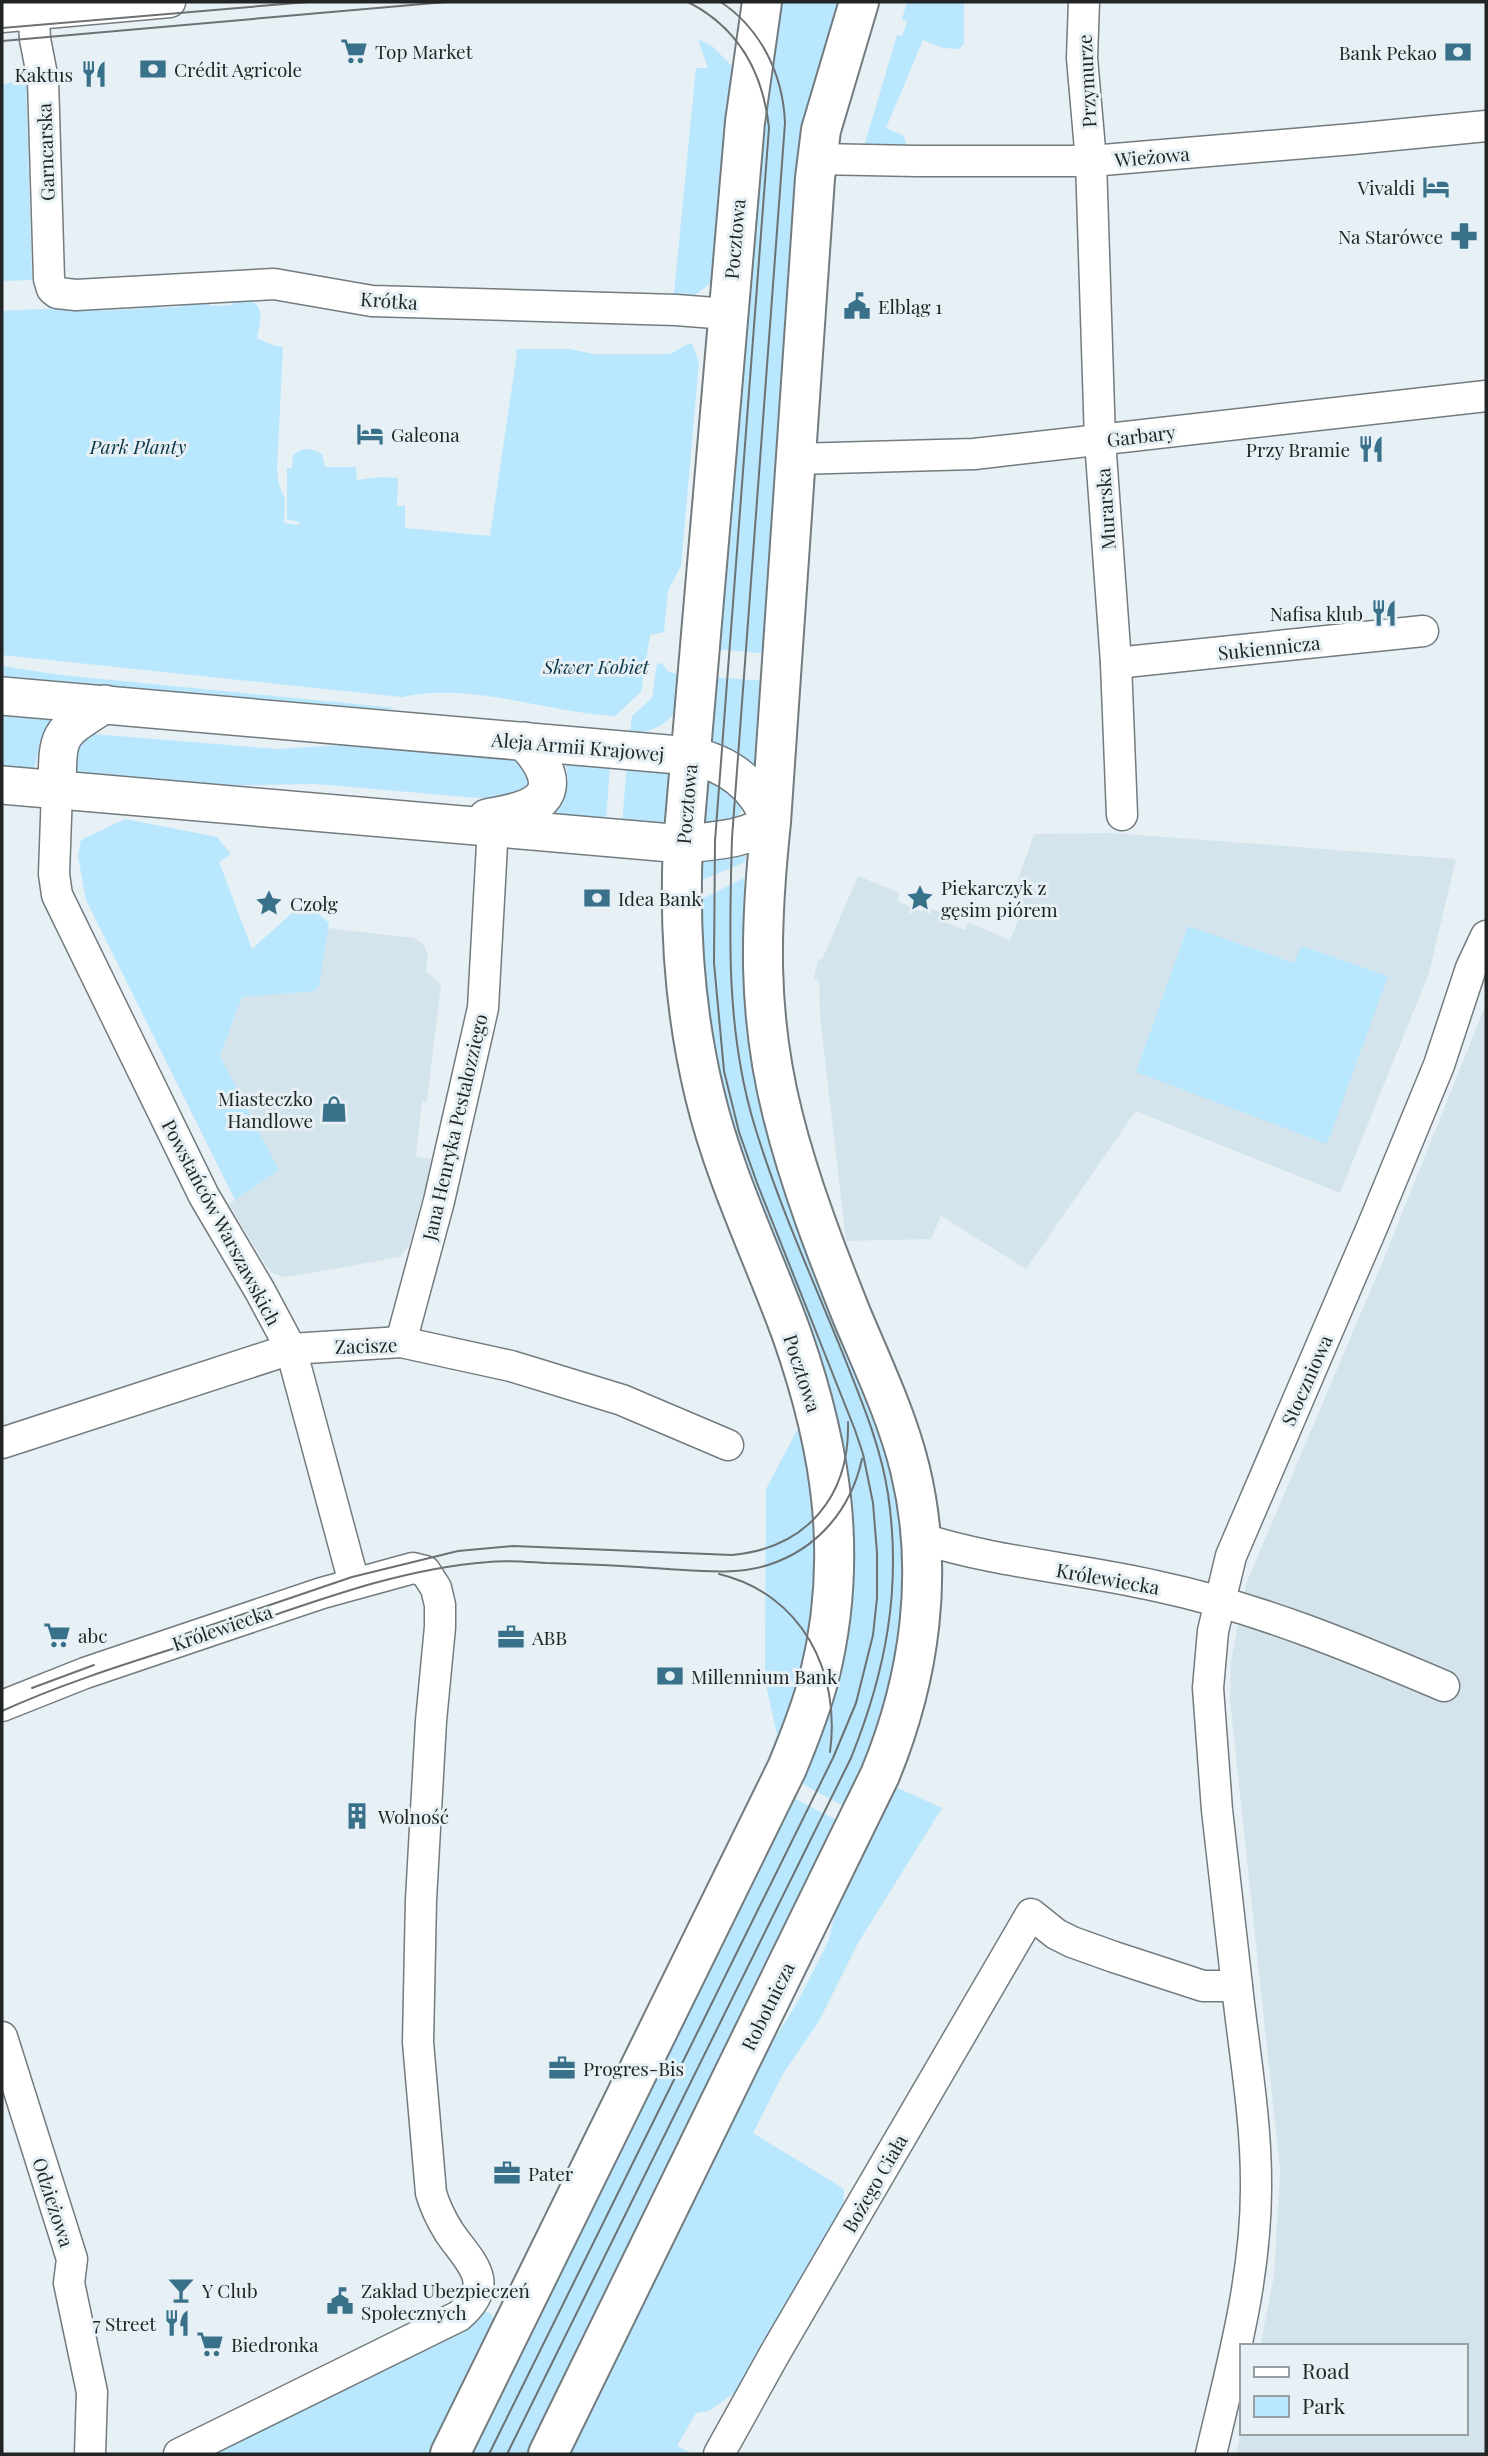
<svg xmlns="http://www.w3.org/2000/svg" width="1488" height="2456" font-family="'Playfair Display',serif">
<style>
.built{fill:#d4e4ec}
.green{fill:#b8e7fe}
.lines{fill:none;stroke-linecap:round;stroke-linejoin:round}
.minor-casing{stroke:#737b7f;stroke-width:33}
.tertiary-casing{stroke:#737b7f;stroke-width:40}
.secondary-casing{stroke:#737b7f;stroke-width:42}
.minor{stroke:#fff;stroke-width:30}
.tertiary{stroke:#fff;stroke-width:37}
.secondary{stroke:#fff;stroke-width:38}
.tram{stroke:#6c7173;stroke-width:2}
.labels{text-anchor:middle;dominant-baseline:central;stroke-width:6;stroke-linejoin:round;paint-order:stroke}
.poi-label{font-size:19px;fill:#222526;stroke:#e7f0f4;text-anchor:start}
.street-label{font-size:19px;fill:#222526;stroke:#e7f0f4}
.park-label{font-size:19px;font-style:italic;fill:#0b374a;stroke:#e7f0f4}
</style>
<rect width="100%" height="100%" fill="#e7f0f4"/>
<g class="built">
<path d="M 1112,833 L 1456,859 L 1429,973 L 1340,1193 L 1136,1111 L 1026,1269 L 941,1216 L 931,1239 L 846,1241 L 820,1017 L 819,981 L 814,979 L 818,959 L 822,960 L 858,876 L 900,893 L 897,901 L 922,912 L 925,906 L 943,913 L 940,920 L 965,930 L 968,922 L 1010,940 L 1025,904 L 1012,897 L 1034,834 Z"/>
<path d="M 328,928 L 414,938 L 424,945 L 428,956 L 426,971 L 441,985 L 427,1101 L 422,1101 L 416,1156 L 433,1160 L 409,1246 L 400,1257 L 288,1277 L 280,1276 L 272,1273 L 265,1264 L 229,1204 L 279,1170 L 220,1056 L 242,997 L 306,992 L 316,989 Z"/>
<path d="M 1486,1004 L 1486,2454 L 1236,2454 L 1241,2431 L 1241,2433 L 1465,2433 L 1465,2346 L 1260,2346 L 1274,2277 L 1280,2170 L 1230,1700 L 1231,1661 L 1246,1584 L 1383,1261 Z"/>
</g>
<g class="green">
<path d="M 777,2 L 843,2 L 771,654 L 714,649 L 761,94 Z"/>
<path d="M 907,2 L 964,2 L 964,45 L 961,46 L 961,49 L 943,48 L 923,40 L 886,128 L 904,136 L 906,144 L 904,147 L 863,150 L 897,35 L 902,36 L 907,22 L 902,19 Z"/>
<path d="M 698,39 L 712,46 L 736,70 L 712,282 L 695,295 L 674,294 L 696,68 L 708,68 Z"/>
<path d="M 26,78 L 32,280 L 2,281 L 2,85 Z"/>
<path d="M 206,295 L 210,306 L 233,305 L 234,300 C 266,298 262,315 257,338 L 272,345 L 283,347 L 277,469 L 279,485 L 285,499 L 284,523 L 299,525 L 299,522 L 287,519 L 287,468 L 292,468 L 293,456 C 302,446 311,448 322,454 L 325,467 L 356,467 L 357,480 L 378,477 L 398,478 L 397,506 L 405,506 L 405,528 L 490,536 L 517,353 L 516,349 L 569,349 L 594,354 L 670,354 L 688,344 L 692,344 L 699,362 L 681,566 L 668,590 L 664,632 L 650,635 L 641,692 L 615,716 C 544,712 474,682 402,697 L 2,655 L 2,311 L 98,306 L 100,311 L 147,308 L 154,297 L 160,308 L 182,307 L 184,296 Z"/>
<path d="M 662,663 L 667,671 L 681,675 C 680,684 681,696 678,705 C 671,724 649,734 630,733 L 632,716 L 652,698 L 657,664 Z"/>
<path d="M 2,666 L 61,675 L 396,708 L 372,711 L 41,683 L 2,675 Z"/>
<path d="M 711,677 L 768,681 L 762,782 L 707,748 Z"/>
<path d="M 2,716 L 54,717 L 42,735 L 34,770 L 2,771 Z"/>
<path d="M 93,734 L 277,749 L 357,744 L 514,754 L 537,784 L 513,801 L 316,784 L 204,786 L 79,773 L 74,767 L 78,739 Z"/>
<path d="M 610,762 L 606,823 L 555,816 C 563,793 572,791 565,763 Z"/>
<path d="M 627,763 L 673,767 L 670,825 L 622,824 Z"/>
<path d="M 707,771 L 742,806 C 741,825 717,826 701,831 Z"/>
<path d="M 125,819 L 217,837 L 231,854 L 219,862 L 252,949 L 304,902 L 329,923 L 319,985 L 316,990 L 307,992 L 242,997 L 220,1056 L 279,1170 L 235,1200 L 86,900 L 78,856 L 81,840 Z"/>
<path d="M 746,849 L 745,862 L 695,883 L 696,855 Z"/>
<path d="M 744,878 L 743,972 L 752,1066 L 878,1412 L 907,1541 L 897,1679 L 849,1809 L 797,1781 L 841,1642 L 776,1259 L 715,1076 L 696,899 L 706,897 Z"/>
<path d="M 1188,926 L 1294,963 L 1301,946 L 1388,976 L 1327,1144 L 1136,1072 Z"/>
<path d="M 803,1419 L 819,1509 L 814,1638 L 771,1770 L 765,1766 L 777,1735 L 765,1680 L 766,1489 Z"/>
<path d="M 891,1785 L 942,1808 L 858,1943 L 819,2021 L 783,2074 L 753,2133 L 844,2189 L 843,2210 L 744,2386 L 709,2411 L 696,2413 L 677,2446 L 693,2454 L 562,2454 L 739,2095 L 797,2003 L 828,1942 L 840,1895 Z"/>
<path d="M 790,1796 L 842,1823 L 531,2454 L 466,2454 Z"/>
<path d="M 471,2305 L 491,2314 L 499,2326 L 435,2454 L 179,2454 Z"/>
</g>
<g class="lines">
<defs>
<g id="minor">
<path d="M 33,2 L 35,39 L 43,80 L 49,279 L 52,289 L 57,293 L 76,295 L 274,284 L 372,301 L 676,310 L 728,314"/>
<path d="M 1084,2 L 1082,58 L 1091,161 L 1100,440 L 1116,663 L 1122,815"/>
<path d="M 2,17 L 170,2"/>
<path d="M 817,159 L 916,161 L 1091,161 L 1353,139 L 1486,126"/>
<path d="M 795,459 L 974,454 L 1486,396"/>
<path d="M 1116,663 L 1423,631"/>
<path d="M 57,790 L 54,874 L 57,895 L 204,1196 L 260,1291 L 291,1349 L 354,1583"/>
<path d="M 401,1342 L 439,1201 L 483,1008 L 493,826"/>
<path d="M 2,1443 L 291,1349 L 401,1342 L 511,1366 L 622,1400 L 728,1445"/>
<path d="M 920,1538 C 997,1563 1078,1568 1156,1586 C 1256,1607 1350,1646 1444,1686"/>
<path d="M 2,1706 L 85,1673 L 322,1593 L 413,1568 L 425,1571 L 436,1588 L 440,1605 L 440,1627 L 431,1721 L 421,1900 L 418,2042 L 431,2193 C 435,2207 441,2219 449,2232 C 470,2263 498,2282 459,2316 L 179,2454"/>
<path d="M 1237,1986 L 1217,1810 L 1208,1688 L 1213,1631 L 1231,1556 L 1373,1225 L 1439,1065 L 1471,968 L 1486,936"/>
<path d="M 2,2037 L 72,2259 L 69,2283 L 92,2392 L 90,2454"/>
<path d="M 719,2454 L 774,2355 L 1031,1914 L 1056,1934 L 1072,1942 L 1114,1957 L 1203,1986 L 1237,1986 C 1244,2051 1256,2117 1256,2182 C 1257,2275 1232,2365 1211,2454"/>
</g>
<g id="tertiary">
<path d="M 2,696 L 690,756 C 729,763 757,786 771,822 C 746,840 713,841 683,844 L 2,785"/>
<path d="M 57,790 C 58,732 56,735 105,704"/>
<path d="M 487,818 C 501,815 518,813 531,806 C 564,789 540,758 524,741"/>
</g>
<g id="secondary">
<path d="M 450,2454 L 787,1768 C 799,1739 811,1709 819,1678 C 849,1559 832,1449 792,1335 C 763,1255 725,1179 705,1096 C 685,1014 679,928 683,844 L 745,122 L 762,2"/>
<path d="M 548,2454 L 880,1775 C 920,1678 935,1572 910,1469 C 897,1416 873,1366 852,1316 C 826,1251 800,1184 783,1116 C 757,1014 760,926 771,822 L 815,178 L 821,130 L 859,2"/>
</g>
</defs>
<use href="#minor" class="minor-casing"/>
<use href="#tertiary" class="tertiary-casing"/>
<use href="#secondary" class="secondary-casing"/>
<use href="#minor" class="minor"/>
<use href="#tertiary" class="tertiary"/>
<use href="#secondary" class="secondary"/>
<g class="tram">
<path d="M 2,28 L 308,2"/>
<path d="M 2,41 L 446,2"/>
<path d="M 719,1574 C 802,1594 841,1672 830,1752"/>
<path d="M 170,1639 L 352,1577 L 458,1551 L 513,1546 L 732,1555 C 807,1548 850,1496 848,1422"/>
<path d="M 32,1688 L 94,1665"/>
<path d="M 2,1711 C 72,1679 149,1657 222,1633 C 309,1604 396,1569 488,1562 C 507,1560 527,1562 546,1563 C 587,1564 628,1566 668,1569 C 701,1571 737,1575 768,1565 C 818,1549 851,1509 862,1459"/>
<path d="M 489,2454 L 833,1758 L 856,1703 L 873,1635 L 877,1598 L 877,1553 L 873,1503 L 863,1454 L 855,1430 L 757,1183 L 739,1132 L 724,1071 L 714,963 L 715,841 L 769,128 C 763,72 739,28 688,2"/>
<path d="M 507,2454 L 851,1758 C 886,1671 902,1588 888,1494 C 881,1447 862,1402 845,1359 C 814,1282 779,1206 755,1127 C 726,1033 729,935 732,838 L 785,123 C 783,75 762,30 721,2"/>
</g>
</g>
<defs>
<symbol id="supermarket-bare" viewBox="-9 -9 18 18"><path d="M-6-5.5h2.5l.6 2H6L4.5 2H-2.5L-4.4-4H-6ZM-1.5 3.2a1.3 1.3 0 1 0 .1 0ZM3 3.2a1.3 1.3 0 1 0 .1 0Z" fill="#39718b" stroke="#e7f0f4" stroke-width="2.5" paint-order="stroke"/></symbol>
<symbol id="bank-bare" viewBox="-9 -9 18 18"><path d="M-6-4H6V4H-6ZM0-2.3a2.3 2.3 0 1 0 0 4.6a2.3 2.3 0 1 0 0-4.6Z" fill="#39718b" stroke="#e7f0f4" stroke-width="2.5" paint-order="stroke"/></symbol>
<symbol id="restaurant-bare" viewBox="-9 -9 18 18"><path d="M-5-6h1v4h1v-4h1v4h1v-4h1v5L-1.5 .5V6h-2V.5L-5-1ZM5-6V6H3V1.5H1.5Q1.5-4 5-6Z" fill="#39718b" stroke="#e7f0f4" stroke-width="2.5" paint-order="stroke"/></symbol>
<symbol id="hotel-bare" viewBox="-9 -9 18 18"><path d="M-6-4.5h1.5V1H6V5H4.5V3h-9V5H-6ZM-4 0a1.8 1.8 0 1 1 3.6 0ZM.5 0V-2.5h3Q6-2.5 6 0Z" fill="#39718b" stroke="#e7f0f4" stroke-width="2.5" paint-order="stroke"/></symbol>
<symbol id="pharmacy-bare" viewBox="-9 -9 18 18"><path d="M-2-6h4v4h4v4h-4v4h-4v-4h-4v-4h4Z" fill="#39718b" stroke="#e7f0f4" stroke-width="2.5" paint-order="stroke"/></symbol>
<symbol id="civic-bare" viewBox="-9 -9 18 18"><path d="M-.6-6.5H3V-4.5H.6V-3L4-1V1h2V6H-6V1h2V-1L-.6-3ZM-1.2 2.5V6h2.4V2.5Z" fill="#39718b" stroke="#e7f0f4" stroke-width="2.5" paint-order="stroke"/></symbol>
<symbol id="sight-bare" viewBox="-9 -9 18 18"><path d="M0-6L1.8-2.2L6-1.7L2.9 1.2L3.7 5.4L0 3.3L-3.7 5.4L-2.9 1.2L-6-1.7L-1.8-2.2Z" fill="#39718b" stroke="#e7f0f4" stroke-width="2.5" paint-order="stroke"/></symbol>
<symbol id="shop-bare" viewBox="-9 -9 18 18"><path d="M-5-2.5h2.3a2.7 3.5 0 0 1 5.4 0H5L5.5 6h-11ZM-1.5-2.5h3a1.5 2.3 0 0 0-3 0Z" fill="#39718b" stroke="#e7f0f4" stroke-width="2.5" paint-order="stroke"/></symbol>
<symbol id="office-bare" viewBox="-9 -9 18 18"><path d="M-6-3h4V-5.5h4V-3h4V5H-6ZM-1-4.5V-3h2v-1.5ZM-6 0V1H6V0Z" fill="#39718b" stroke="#e7f0f4" stroke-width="2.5" paint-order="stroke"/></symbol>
<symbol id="building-bare" viewBox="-9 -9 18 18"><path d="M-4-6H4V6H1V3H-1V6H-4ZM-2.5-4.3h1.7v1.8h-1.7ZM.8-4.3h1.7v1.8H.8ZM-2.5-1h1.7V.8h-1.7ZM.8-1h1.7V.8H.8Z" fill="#39718b" stroke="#e7f0f4" stroke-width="2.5" paint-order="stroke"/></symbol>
<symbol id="bar-bare" viewBox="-9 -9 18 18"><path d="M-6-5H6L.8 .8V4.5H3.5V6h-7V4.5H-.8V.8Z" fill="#39718b" stroke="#e7f0f4" stroke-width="2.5" paint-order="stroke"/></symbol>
</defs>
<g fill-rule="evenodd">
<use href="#supermarket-bare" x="335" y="32" width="38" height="38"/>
<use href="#bank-bare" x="1439" y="33" width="38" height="38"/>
<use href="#bank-bare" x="134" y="50" width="38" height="38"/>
<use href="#restaurant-bare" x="75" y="55" width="38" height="38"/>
<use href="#hotel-bare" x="1417" y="168" width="38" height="38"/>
<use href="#pharmacy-bare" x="1445" y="217" width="38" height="38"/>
<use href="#civic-bare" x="838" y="287" width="38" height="38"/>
<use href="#hotel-bare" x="351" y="415" width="38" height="38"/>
<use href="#restaurant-bare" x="1352" y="430" width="38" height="38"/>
<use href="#restaurant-bare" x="1365" y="594" width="38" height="38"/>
<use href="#bank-bare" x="578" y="879" width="38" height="38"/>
<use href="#sight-bare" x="901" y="879" width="38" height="38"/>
<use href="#sight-bare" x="250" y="884" width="38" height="38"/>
<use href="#shop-bare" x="315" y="1090" width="38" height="38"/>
<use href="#supermarket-bare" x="38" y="1616" width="38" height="38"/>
<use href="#office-bare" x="492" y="1618" width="38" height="38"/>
<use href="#bank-bare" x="651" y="1657" width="38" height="38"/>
<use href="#building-bare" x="338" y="1797" width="38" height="38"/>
<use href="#office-bare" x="543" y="2049" width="38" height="38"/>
<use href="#office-bare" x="488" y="2154" width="38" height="38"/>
<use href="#bar-bare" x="162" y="2271" width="38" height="38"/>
<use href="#civic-bare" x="321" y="2282" width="38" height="38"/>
<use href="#restaurant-bare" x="158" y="2304" width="38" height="38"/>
<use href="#supermarket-bare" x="191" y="2325" width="38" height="38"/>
</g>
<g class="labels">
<g class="poi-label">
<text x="375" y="51">Top Market</text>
<text x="1437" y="52" text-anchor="end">Bank Pekao</text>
<text x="174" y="69">Crédit Agricole</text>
<text x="73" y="74" text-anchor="end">Kaktus</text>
<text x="1415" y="187" text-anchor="end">Vivaldi</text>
<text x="1443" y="236" text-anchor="end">Na Starówce</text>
<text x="878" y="306">Elbląg 1</text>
<text x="391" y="434">Galeona</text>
<text x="1350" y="449" text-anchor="end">Przy Bramie</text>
<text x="1363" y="613" text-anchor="end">Nafisa klub</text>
<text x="941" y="887">Piekarczyk z<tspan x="941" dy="22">gęsim piórem</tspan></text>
<text x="618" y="898">Idea Bank</text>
<text x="290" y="903">Czołg</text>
<text x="313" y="1098" text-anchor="end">Miasteczko<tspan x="313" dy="22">Handlowe</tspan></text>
<text x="78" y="1635">abc</text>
<text x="532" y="1637">ABB</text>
<text x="691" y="1676">Millennium Bank</text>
<text x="378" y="1816">Wolność</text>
<text x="583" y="2068">Progres-Bis</text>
<text x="528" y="2173">Pater</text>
<text x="202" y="2290">Y Club</text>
<text x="361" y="2290">Zakład Ubezpieczeń<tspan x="361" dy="22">Społecznych</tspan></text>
<text x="156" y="2323" text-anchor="end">7 Street</text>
<text x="231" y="2344">Biedronka</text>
</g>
<g class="street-label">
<text transform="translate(1086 81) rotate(-93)">Przymurze</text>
<text transform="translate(45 152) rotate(-92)">Garncarska</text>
<text transform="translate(1152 156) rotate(-5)">Wieżowa</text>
<text transform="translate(734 239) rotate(-85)">Pocztowa</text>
<text transform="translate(389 300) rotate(4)">Krótka</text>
<text transform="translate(1141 435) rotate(-7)">Garbary</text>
<text transform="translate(1105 509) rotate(-94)">Murarska</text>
<text transform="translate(1269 647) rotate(-6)">Sukiennicza</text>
<text transform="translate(578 746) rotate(5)">Aleja Armii Krajowej</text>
<text transform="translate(686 804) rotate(-85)">Pocztowa</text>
<text transform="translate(454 1127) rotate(-77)">Jana Henryka Pestalozziego</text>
<text transform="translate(222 1222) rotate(62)">Powstańców Warszawskich</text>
<text transform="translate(366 1345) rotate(-2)">Zacisze</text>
<text transform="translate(803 1373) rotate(72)">Pocztowa</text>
<text transform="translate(1306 1380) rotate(-66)">Stoczniowa</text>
<text transform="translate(1108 1578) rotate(10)">Królewiecka</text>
<text transform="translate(222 1627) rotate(-19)">Królewiecka</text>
<text transform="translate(767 2006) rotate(-64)">Robotnicza</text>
<text transform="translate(874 2183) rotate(-60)">Bożego Ciała</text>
<text transform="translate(54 2202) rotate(72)">Odzieżowa</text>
</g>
<g class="park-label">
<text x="138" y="446">Park Planty</text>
<text x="596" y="666">Skwer Kobiet</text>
</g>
</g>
<rect width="1488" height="2456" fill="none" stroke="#222526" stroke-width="7"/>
<rect x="1240" y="2344" width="228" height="91" fill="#e7f0f4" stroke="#989fa2" stroke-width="2"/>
<rect x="1254" y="2367" width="35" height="10" fill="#ffffff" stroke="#989fa2" stroke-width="2"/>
<text x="1302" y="2379" font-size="21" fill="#222526">Road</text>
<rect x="1254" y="2396" width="35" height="21" fill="#b8e7fe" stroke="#989fa2" stroke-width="2"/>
<text x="1302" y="2414" font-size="21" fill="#222526">Park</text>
</svg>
